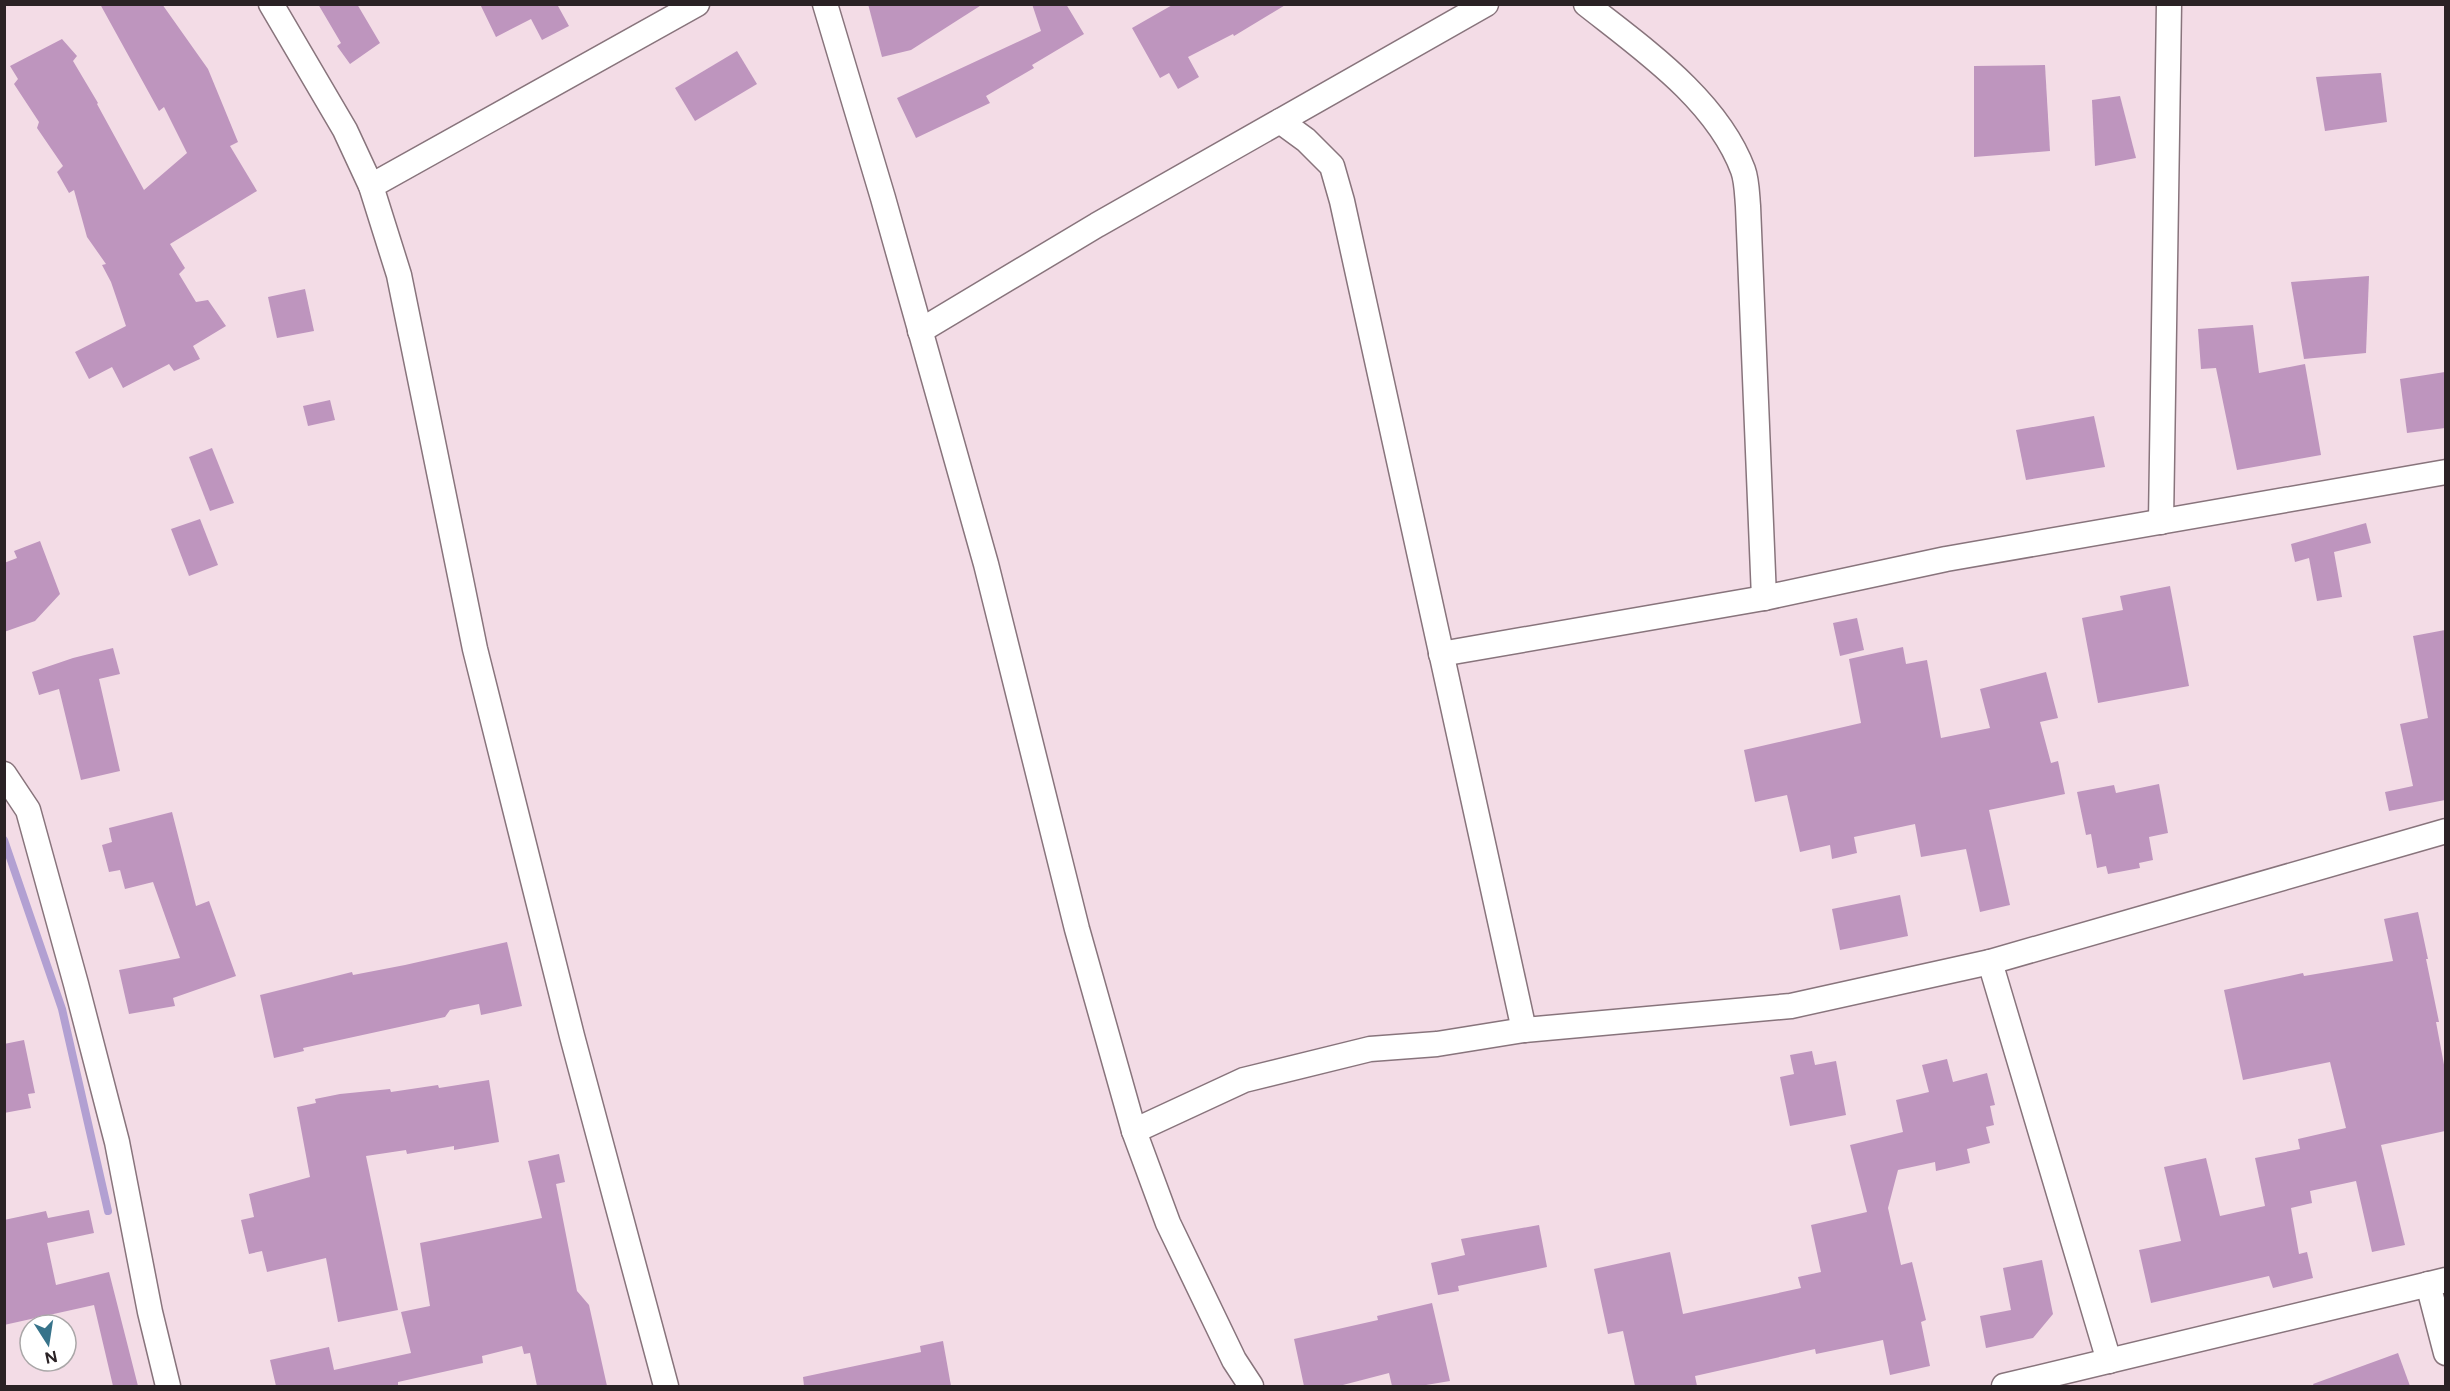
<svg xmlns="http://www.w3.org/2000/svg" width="2450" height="1391" font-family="Figtree,sans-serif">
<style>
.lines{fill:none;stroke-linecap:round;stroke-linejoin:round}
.stream{stroke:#b2a0d2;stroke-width:8}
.building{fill:#be95be}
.street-casing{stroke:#88747c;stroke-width:27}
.street{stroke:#fff;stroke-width:24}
</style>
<rect width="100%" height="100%" fill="#f3dce6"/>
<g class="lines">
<path class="stream" d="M 4,840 L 62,1009 L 108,1211"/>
</g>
<g class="building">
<path d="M 100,4 L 162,4 L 208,69 L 238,142 L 230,146 L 257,191 L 170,244 L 185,268 L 179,274 L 196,302 L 208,300 L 226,326 L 193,346 L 200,359 L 174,371 L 169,364 L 123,388 L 112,367 L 89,379 L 75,352 L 126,326 L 111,282 L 102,265 L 106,264 L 87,237 L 74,190 L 69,193 L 57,172 L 63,166 L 37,128 L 39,122 L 14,84 L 18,79 L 10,66 L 62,39 L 77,56 L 73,61 L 98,103 L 97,104 L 144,190 L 187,153 L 164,107 L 159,111 Z"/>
<path d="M 318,4 L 357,4 L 380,43 L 350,64 L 337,46 L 341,43 Z"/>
<path d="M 480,4 L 560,4 L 558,6 L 569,26 L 542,40 L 531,19 L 496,37 Z"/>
<path d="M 868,4 L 983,4 L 911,50 L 882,57 Z"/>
<path d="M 1032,4 L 1066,4 L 1084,34 L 1032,65 L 1034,68 L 986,96 L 990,103 L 916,138 L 897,98 L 1041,31 Z"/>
<path d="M 1174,4 L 1287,4 L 1234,36 L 1233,34 L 1188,57 L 1199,77 L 1178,89 L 1169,73 L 1160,78 L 1132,28 Z"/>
<path d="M 737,51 L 757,84 L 695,121 L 675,88 Z"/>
<path d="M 2045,65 L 2050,151 L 1974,157 L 1974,66 Z"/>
<path d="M 2381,73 L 2387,122 L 2325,131 L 2316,77 Z"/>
<path d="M 2120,96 L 2136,158 L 2095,166 L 2092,100 Z"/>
<path d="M 2369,276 L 2366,353 L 2304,359 L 2291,282 Z"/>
<path d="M 305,289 L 314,331 L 277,338 L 268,297 Z"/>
<path d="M 2253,325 L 2259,373 L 2305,364 L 2321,455 L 2237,470 L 2216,368 L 2201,369 L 2198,329 Z"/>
<path d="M 2445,372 L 2445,428 L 2407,433 L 2400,379 Z"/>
<path d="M 330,400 L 335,420 L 308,426 L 303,406 Z"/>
<path d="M 2094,416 L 2105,467 L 2026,480 L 2016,430 Z"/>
<path d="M 212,448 L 234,503 L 210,511 L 189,457 Z"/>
<path d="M 200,519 L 218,565 L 189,576 L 171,529 Z"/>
<path d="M 2366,523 L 2371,543 L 2334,552 L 2342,597 L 2317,601 L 2309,558 L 2295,562 L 2291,544 Z"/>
<path d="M 40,541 L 60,594 L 35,621 L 4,632 L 4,563 L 17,558 L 14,551 Z"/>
<path d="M 2170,586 L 2189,686 L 2098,703 L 2082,618 L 2123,610 L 2120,596 Z"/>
<path d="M 1857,618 L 1864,650 L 1840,656 L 1833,623 Z"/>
<path d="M 2445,630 L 2445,800 L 2389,811 L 2385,792 L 2413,786 L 2400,724 L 2428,718 L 2413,636 Z"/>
<path d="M 1903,647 L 1906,664 L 1927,660 L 1941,738 L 1990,728 L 1980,689 L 2046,672 L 2058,718 L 2040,722 L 2051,763 L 2058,761 L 2065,794 L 1989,810 L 2010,905 L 1980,912 L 1966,849 L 1921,857 L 1915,824 L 1854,837 L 1857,853 L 1832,859 L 1830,845 L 1800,852 L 1787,795 L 1755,802 L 1744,750 L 1861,723 L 1849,659 Z"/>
<path d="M 113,648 L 120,674 L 99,679 L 120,771 L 81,780 L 59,689 L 39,695 L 32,672 L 73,658 Z"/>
<path d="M 2159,784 L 2168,833 L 2149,837 L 2153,860 L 2139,863 L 2140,868 L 2108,874 L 2106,866 L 2097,868 L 2091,834 L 2086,835 L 2077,792 L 2114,785 L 2116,793 Z"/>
<path d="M 172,812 L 196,906 L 209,901 L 236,976 L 173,998 L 175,1006 L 129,1014 L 119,970 L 180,958 L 153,882 L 125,889 L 120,870 L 109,872 L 102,845 L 112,842 L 109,828 Z"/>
<path d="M 1900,895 L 1908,936 L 1840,950 L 1832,909 Z"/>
<path d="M 2418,912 L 2428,959 L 2426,959 L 2439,1022 L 2436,1022 L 2445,1070 L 2445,1131 L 2381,1145 L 2405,1245 L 2372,1252 L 2356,1181 L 2310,1191 L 2312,1203 L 2291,1208 L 2299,1254 L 2307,1252 L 2313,1278 L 2273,1288 L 2269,1276 L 2151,1303 L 2139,1250 L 2181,1241 L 2164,1167 L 2206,1158 L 2220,1216 L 2265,1206 L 2255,1158 L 2300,1149 L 2298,1139 L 2346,1128 L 2330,1062 L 2243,1080 L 2224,990 L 2303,973 L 2304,976 L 2393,961 L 2384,919 Z"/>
<path d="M 507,942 L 522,1006 L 481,1015 L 479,1004 L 450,1010 L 445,1017 L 303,1048 L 304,1051 L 274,1058 L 260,995 L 352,972 L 353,975 L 405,965 Z"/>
<path d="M 24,1040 L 35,1093 L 28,1094 L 31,1108 L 4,1113 L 4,1044 Z"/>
<path d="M 1812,1051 L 1815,1065 L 1836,1061 L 1846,1115 L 1790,1126 L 1780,1077 L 1794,1074 L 1790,1055 Z"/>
<path d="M 1947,1059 L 1953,1082 L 1987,1073 L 1995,1105 L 1990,1106 L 1994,1125 L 1986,1127 L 1990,1143 L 1967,1149 L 1970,1163 L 1936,1171 L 1935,1162 L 1898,1170 L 1888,1208 L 1901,1265 L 1912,1262 L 1926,1320 L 1921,1322 L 1930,1366 L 1890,1375 L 1883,1340 L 1816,1354 L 1815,1349 L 1695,1376 L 1697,1386 L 1635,1386 L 1623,1331 L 1608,1334 L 1594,1269 L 1670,1252 L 1683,1314 L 1801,1288 L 1798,1277 L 1821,1272 L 1811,1225 L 1867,1212 L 1850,1145 L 1903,1132 L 1896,1100 L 1929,1092 L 1922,1065 Z"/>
<path d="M 489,1080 L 499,1142 L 454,1150 L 454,1146 L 407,1154 L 406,1150 L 366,1156 L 398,1310 L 338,1322 L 326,1258 L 267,1272 L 262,1251 L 249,1254 L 241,1220 L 254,1217 L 249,1194 L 310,1177 L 297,1107 L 316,1103 L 315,1099 L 340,1094 L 390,1089 L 391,1092 L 438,1085 L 439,1088 Z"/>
<path d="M 559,1154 L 565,1182 L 556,1184 L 577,1291 L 589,1305 L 607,1386 L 537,1386 L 530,1353 L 524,1354 L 522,1346 L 482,1356 L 483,1363 L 398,1382 L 398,1386 L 276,1386 L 270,1360 L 329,1347 L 334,1370 L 411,1353 L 401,1312 L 430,1306 L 420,1243 L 542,1218 L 528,1161 Z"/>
<path d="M 89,1210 L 94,1233 L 47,1243 L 56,1285 L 109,1272 L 138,1386 L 113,1386 L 94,1305 L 4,1325 L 4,1220 L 46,1211 L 48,1218 Z"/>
<path d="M 1539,1225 L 1547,1267 L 1458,1286 L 1459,1291 L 1438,1295 L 1431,1263 L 1465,1255 L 1461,1239 Z"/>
<path d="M 2042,1260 L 2053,1314 L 2033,1338 L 1986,1348 L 1980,1316 L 2011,1310 L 2003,1268 Z"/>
<path d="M 1432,1303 L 1450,1381 L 1420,1386 L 1392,1386 L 1389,1373 L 1339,1386 L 1304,1386 L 1294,1339 L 1378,1320 L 1377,1316 Z"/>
<path d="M 943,1341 L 951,1386 L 804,1386 L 803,1377 L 921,1352 L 920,1346 Z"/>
<path d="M 2398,1353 L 2410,1386 L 2314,1386 L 2313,1384 Z"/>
</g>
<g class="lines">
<defs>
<g id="street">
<path d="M 271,4 L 345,130 L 371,186 L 399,275 L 475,649 L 572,1036 L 666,1386"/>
<path d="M 825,4 L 883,198 L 986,564 L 1077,929 L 1134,1131 L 1168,1223 L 1234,1360 L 1251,1386"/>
<path d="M 1586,4 C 1643,49 1717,100 1743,170 C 1747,181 1747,195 1748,206 L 1764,598"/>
<path d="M 1280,121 L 1306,140 L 1332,166 L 1342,201 L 1524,1030"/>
<path d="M 371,186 L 697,4"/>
<path d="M 920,331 L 1097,225 L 1486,4"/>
<path d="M 2161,522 L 2169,4"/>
<path d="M 1441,654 L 1764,598 L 1946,559 L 2446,472"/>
<path d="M 4,774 L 28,810 L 76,984 L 117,1142 L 150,1312 L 168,1386"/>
<path d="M 1990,962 L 2109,1361"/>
<path d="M 1134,1131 L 1244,1080 L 1370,1049 L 1437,1044 L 1524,1030 L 1791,1006 L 1990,962 L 2446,831"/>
<path d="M 2428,1284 L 2446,1353"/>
<path d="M 2004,1386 L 2446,1280"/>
</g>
</defs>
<use href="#street" class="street-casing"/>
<use href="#street" class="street"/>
</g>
<rect width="2450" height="1391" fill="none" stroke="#2a2225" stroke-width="12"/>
<g transform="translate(48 1343) rotate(168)"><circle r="28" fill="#ffffff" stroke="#aaa7a8" stroke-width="1.5"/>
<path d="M0-4.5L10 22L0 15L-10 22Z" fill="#37738a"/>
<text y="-9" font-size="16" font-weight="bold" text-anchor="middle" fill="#2a2225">N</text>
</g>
</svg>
